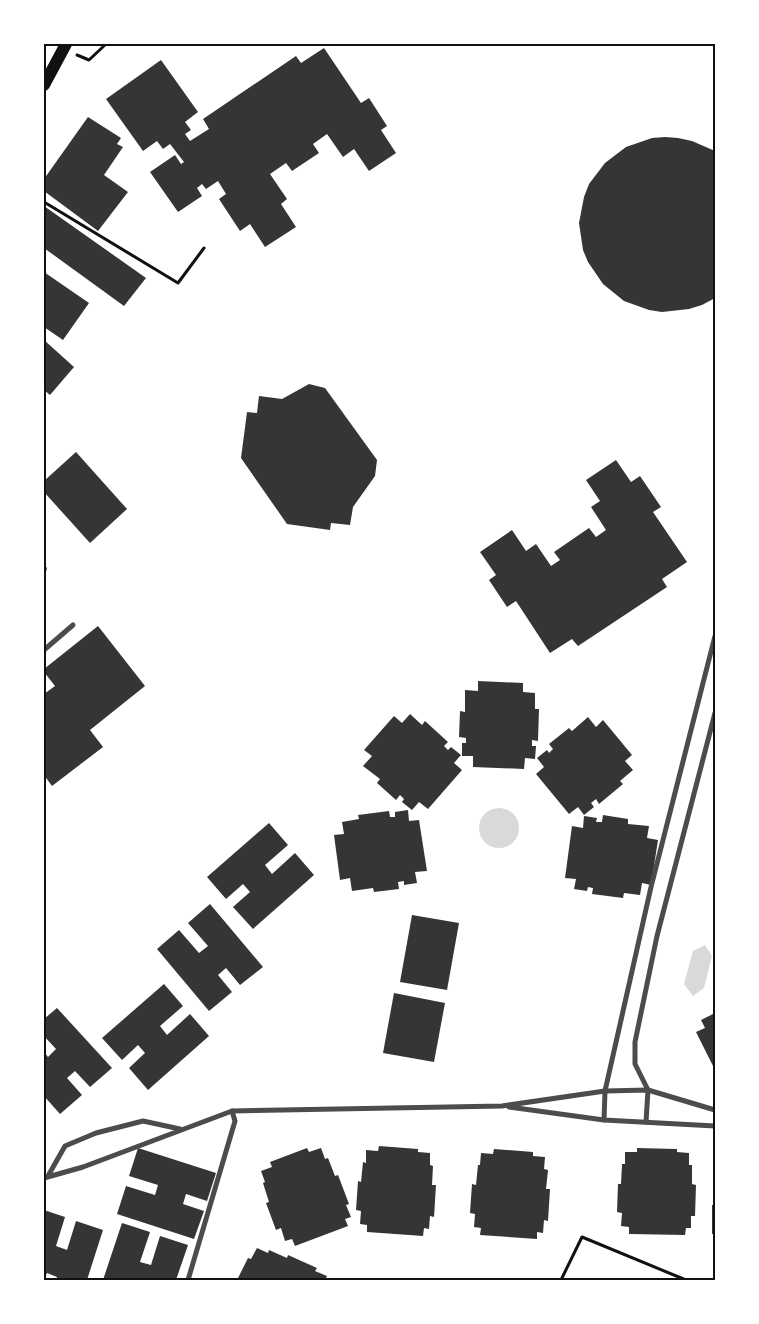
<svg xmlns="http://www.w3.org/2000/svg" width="759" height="1324" font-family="Manrope,sans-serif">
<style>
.water{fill:#d9d9d9}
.building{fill:#353535}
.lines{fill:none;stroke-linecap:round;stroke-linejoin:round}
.path{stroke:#111;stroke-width:3}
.service{stroke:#4c4c4c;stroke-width:4}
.minor{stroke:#4c4c4c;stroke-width:5}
.primary{stroke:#111;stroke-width:12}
.neatline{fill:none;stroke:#111;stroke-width:2}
</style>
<rect width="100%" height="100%" fill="#fff"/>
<g class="water">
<circle cx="499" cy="828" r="20"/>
<path d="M 705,945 L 712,956 L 704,988 L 693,996 L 684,984 L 693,951 Z"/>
</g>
<g class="building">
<path d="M 324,48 L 361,103 L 369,98 L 387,126 L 381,130 L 396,153 L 369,171 L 354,149 L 343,157 L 327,134 L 313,144 L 319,153 L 292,171 L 286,163 L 270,174 L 287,199 L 281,204 L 296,227 L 265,247 L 250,224 L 240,231 L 219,199 L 226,194 L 218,181 L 206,189 L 202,184 L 197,188 L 202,196 L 178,212 L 150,172 L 175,155 L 181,164 L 184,162 L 170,144 L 163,149 L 157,141 L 143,151 L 106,99 L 161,60 L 198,112 L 185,122 L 191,130 L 185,134 L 190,141 L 209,129 L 203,119 L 296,56 L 301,63 Z"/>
<path d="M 88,117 L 121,138 L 117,144 L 123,147 L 104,175 L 128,192 L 98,231 L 44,191 L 44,179 Z"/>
<path d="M 665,137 L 678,138 L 692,141 L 715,151 L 715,298 L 702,305 L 689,309 L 662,312 L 649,310 L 624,301 L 603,284 L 588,262 L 583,250 L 579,223 L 584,197 L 589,184 L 605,163 L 626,147 L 652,138 Z"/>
<path d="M 44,206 L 146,278 L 124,306 L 44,248 Z"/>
<path d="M 44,272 L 89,303 L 63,340 L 44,327 Z"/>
<path d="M 44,340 L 74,367 L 50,395 L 44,390 Z"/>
<path d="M 309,384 L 325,388 L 377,460 L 375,476 L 353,507 L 350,525 L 331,523 L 330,530 L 287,524 L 241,458 L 247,412 L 257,413 L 259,396 L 282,399 Z"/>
<path d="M 76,452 L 127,509 L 90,543 L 44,492 L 44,481 Z"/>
<path d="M 616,460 L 631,482 L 640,476 L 661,507 L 653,512 L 687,562 L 662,579 L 667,587 L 578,646 L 572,639 L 550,653 L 516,601 L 507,607 L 489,580 L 496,575 L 480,552 L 512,530 L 526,551 L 536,544 L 551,566 L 560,560 L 554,552 L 589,528 L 596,537 L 606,530 L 591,507 L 600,501 L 586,480 Z"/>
<path d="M 98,626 L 145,686 L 90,730 L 103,747 L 52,786 L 44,775 L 44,694 L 55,686 L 44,672 L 44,669 Z"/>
<path d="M 478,681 L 523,683 L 523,692 L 535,693 L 535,709 L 539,709 L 538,741 L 532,740 L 532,746 L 536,746 L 535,759 L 525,758 L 524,769 L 473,767 L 473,756 L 462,756 L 462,743 L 466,743 L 466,738 L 459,737 L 460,711 L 465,712 L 465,690 L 478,691 Z"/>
<path d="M 410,714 L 422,725 L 425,721 L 448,742 L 444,746 L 448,750 L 451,747 L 461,755 L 454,763 L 462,770 L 428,809 L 419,802 L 412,810 L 402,802 L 404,799 L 400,795 L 396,800 L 377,783 L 380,779 L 363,766 L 372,756 L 364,750 L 394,716 L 402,723 Z"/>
<path d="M 588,717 L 596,727 L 603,720 L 632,755 L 625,761 L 633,770 L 620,781 L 623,784 L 599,804 L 596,799 L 591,803 L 594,807 L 584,815 L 578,807 L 569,814 L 536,774 L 544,767 L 537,758 L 547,750 L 549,753 L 553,749 L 549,744 L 569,728 L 572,731 Z"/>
<path d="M 408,810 L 409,821 L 419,820 L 427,871 L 415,872 L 417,883 L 404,885 L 404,881 L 398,882 L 399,889 L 374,892 L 373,888 L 352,891 L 350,878 L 340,880 L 334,835 L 344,834 L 342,822 L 359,819 L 358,815 L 389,811 L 390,817 L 395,817 L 395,812 Z"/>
<path d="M 603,815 L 628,819 L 628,824 L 649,826 L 647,838 L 658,840 L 651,885 L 642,883 L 640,895 L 624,893 L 623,898 L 592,894 L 593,888 L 588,887 L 587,891 L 574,889 L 576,879 L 565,878 L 572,826 L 583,828 L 584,816 L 597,818 L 596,822 L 602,822 Z"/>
<path d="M 269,823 L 288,845 L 265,865 L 272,874 L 295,853 L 314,875 L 253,929 L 233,907 L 250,892 L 243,884 L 226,899 L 207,877 Z"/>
<path d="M 210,904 L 263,967 L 240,985 L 226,968 L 218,975 L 232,992 L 209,1011 L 157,949 L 179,930 L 199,953 L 208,946 L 188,923 Z"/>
<path d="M 412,915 L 459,923 L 447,990 L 400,982 Z"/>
<path d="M 164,984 L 183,1006 L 160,1026 L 167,1035 L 190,1014 L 209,1036 L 148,1090 L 129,1068 L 145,1053 L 138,1045 L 122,1060 L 102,1038 Z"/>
<path d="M 394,993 L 445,1003 L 434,1062 L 383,1053 Z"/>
<path d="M 57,1008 L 112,1068 L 90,1087 L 75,1071 L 67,1078 L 82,1095 L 60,1114 L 44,1096 L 44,1052 L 48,1057 L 56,1049 L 44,1036 L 44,1019 Z"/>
<path d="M 715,1013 L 715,1070 L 696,1032 L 705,1028 L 701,1020 Z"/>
<path d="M 379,1146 L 418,1149 L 418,1152 L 430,1153 L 430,1165 L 433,1166 L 432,1185 L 436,1185 L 434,1217 L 430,1216 L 429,1229 L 424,1228 L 423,1236 L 367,1232 L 367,1225 L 360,1224 L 361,1211 L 356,1210 L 358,1181 L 361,1182 L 363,1162 L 366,1163 L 366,1150 L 378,1151 Z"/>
<path d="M 138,1148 L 216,1173 L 207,1201 L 186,1194 L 183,1204 L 204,1211 L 194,1239 L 117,1214 L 126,1186 L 155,1195 L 158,1185 L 129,1176 Z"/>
<path d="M 307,1148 L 309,1152 L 321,1148 L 325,1159 L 328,1158 L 335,1176 L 338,1175 L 349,1204 L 346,1205 L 351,1217 L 345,1219 L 348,1226 L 295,1246 L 292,1239 L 285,1241 L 281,1228 L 276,1230 L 266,1203 L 269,1202 L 263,1183 L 265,1182 L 261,1171 L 272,1167 L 270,1162 Z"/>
<path d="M 637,1148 L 677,1149 L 677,1152 L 689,1153 L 689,1165 L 692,1165 L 692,1184 L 696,1185 L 695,1216 L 691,1216 L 691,1228 L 686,1228 L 685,1235 L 629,1234 L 629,1227 L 621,1226 L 622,1213 L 617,1212 L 618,1184 L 621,1184 L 622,1164 L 625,1164 L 625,1152 L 637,1152 Z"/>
<path d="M 494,1149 L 533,1152 L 533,1156 L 545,1157 L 544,1169 L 548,1170 L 546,1189 L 550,1189 L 548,1221 L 544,1220 L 543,1233 L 537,1232 L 537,1239 L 480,1235 L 481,1228 L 474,1227 L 475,1214 L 470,1213 L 472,1184 L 476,1185 L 478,1165 L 480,1165 L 481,1153 L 493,1154 Z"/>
<rect x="712" y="1205" width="3" height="29"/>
<path d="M 44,1210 L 65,1217 L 56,1246 L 67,1250 L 76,1221 L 103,1230 L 87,1280 L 56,1280 L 57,1277 L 47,1273 L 44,1280 Z"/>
<path d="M 122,1223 L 150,1232 L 140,1262 L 151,1265 L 160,1236 L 188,1245 L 176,1280 L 103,1280 Z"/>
<path d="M 257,1248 L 268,1253 L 269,1250 L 287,1258 L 288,1255 L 317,1268 L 315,1271 L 327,1276 L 325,1280 L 237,1280 L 248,1258 L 251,1259 Z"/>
</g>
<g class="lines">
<g class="path">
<path d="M 77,55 L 89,60 L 106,44"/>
<path d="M 44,202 L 178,283 L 204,248"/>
<path d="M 561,1280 L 582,1237 L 686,1280"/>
</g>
<path class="service" d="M 44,567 L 45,569 L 44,570"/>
<g class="minor">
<path d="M 44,650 L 73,625"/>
<path d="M 509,1107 L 604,1120 L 715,1126"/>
<path d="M 604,1120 L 605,1091 L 651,887 L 715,636"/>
<path d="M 646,1122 L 648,1090 L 635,1064 L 635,1042 L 657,936 L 715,713"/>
<path d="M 48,1176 L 65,1146 L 96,1133 L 143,1121 L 180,1129"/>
<path d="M 44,1178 L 83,1167 L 232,1111 L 502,1106 L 605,1091 L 648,1090 L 715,1110"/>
<path d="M 188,1280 L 235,1121 L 232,1111"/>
</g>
<path class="primary" d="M 44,85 L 66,44"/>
</g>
<rect width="759" height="1324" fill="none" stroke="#ffffff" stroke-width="90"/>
<rect x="45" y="45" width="669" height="1234" class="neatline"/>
</svg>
